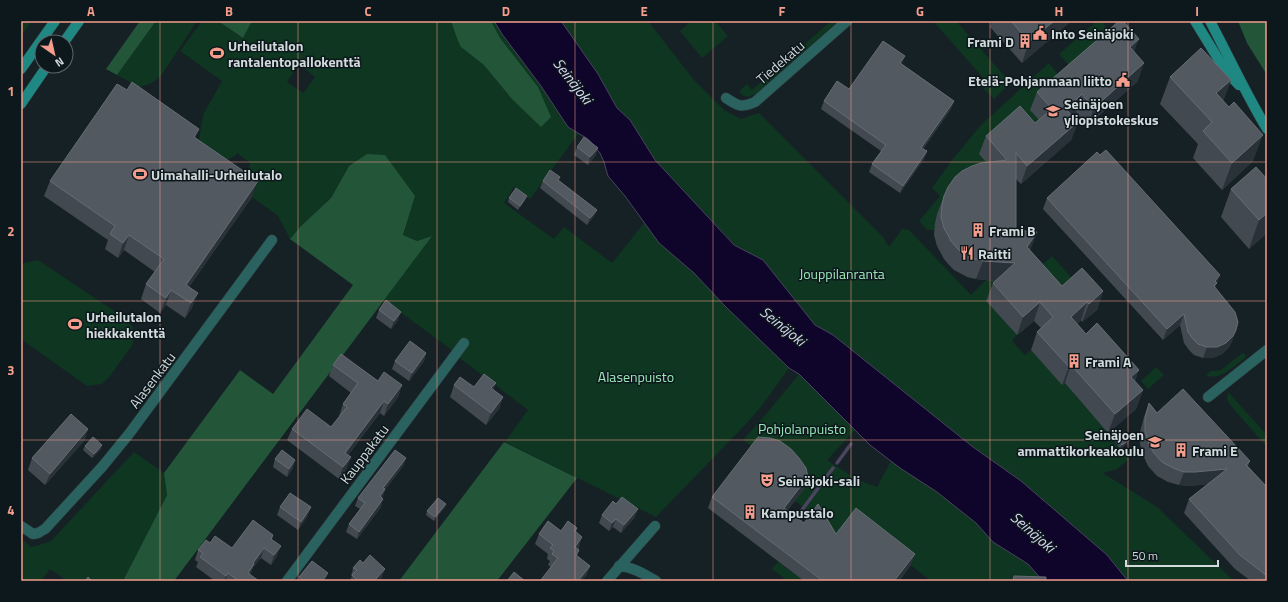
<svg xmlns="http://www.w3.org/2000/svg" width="1288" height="602" font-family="'Titillium Web',sans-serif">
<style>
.green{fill:#0e3621;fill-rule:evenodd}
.forest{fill:#235539}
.water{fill:#0f0429;stroke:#4a445f}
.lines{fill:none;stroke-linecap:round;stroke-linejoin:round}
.stream{stroke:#4a445f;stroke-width:3.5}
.street-casing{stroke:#303b3f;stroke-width:11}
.secondary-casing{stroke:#303b3f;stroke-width:11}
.street{stroke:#29625f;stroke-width:10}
.secondary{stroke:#208883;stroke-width:10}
.wall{fill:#434951}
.shaded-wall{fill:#2a3239}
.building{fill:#525960;stroke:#666d74}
.grid{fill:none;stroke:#f49d8c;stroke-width:1;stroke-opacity:0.55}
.labels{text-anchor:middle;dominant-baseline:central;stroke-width:3;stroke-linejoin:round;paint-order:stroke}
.poi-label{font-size:14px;font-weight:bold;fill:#d3dadc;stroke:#0d181c;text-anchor:start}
.street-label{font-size:14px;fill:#d3dadc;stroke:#0d181c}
.park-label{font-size:14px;fill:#9ae8b8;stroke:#0d181c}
.water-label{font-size:15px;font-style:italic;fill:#d9d6f4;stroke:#0d181c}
.neatline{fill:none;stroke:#f49d8c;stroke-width:1.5}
.grid-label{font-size:13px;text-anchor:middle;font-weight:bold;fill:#f49d8c}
</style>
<rect width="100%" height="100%" fill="#162125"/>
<g class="green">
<path d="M 21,21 L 32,21 L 21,36 Z"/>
<path d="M 156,21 L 197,21 L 161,76 L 150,84 L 139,87 L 117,75 Z"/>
<path d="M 202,21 L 218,21 L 243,38 L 252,21 L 494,21 L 502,34 L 541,86 L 568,127 L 578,134 L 530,199 L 514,187 L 504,203 L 554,239 L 564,227 L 612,263 L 645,222 L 659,243 L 694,273 L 725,306 L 789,368 L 761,407 L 744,426 L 656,517 L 505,442 L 528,410 L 461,359 L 453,351 L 384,300 L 431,236 L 417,241 L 403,235 L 415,196 L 349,166 L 331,198 L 301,226 L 290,239 L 278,216 L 252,197 L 255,185 L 247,172 L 250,163 L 237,153 L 235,156 L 222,162 L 198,146 L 203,115 L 222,81 L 180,51 ZM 299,64 L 315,77 L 303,93 L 287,82 Z"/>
<path d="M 561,21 L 648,21 L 694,80 L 724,110 L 741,119 L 759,113 L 883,237 L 889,247 L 902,229 L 909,230 L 971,295 L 986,280 L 998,278 L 986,301 L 1017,335 L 1012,341 L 1025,355 L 1031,350 L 1080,370 L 1074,394 L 1106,430 L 1105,432 L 1129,459 L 1117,469 L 1103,473 L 1157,507 L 1234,581 L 1128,581 L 1107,555 L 1021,481 L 973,447 L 833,335 L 815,325 L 763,260 L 735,245 L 655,160 L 630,120 L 617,108 L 598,74 Z"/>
<path d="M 691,21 L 715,21 L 728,36 L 702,58 L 680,31 Z"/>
<path d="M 831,21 L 838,21 L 757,93 L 749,97 L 743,96 L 739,91 L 747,84 L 752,90 Z"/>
<path d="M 933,21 L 956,21 L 1008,80 L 1009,84 L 994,99 L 980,85 L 985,80 Z"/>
<path d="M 1097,21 L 1101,21 L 1115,37 L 1075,72 L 1059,54 Z"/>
<path d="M 1049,63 L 1063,81 L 1045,127 L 998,176 L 937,214 L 935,230 L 927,230 L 919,221 L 940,196 L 932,188 L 952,160 L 981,125 Z"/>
<path d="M 1052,256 L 1099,308 L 1097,310 L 1056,304 L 1030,275 Z"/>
<path d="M 38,260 L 126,319 L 134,329 L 133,344 L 110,376 L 102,384 L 87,386 L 21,339 L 21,265 L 24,263 Z"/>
<path d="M 1244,353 L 1246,355 L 1245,358 C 1235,365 1219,382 1206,375 L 1211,371 L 1221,370 L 1241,354 Z"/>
<path d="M 1156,367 L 1164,375 L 1148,389 L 1141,381 Z"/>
<path d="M 799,374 L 855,430 L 827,460 L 856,479 L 877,487 L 891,461 L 937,492 L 976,523 L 993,542 L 1028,564 L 1043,581 L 931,581 L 852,520 L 831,546 L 814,516 L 795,501 L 754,448 L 743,440 L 767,413 Z"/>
<path d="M 1228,392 L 1267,435 L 1267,447 L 1231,406 L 1227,400 Z"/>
<path d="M 134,452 L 164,473 L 167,495 L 123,581 L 67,581 L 50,569 L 41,581 L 21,581 L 21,544 L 24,541 L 31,547 L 46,543 L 52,540 Z"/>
<path d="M 778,562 L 804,581 L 788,581 L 772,569 Z"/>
</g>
<g class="forest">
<path d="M 140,21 L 156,21 L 117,75 L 106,69 Z"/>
<path d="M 218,21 L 252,21 L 243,38 Z"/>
<path d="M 451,21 L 491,21 L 500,38 L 538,87 L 551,117 L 541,127 L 512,99 L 484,65 L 461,47 L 458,41 Z"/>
<path d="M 1238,21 L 1267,21 L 1267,75 L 1247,43 Z"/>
<path d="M 367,154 L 385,155 L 415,196 L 403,235 L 417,241 L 432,236 L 174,581 L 123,581 L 167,495 L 164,473 L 240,370 L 273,394 L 353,285 L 290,239 L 301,226 L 331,198 L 349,166 Z"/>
<path d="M 504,442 L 577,478 L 497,581 L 399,581 Z"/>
</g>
<path class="water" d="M 494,21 L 561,21 L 598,74 L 617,108 L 630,120 L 655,160 L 734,245 L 763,260 L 815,325 L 833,335 L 973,447 L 1021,481 L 1107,555 L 1128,581 L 1043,581 L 1028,564 L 993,542 L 976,523 L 937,492 L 900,468 L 870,445 L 799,374 L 789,368 L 725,306 L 694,273 L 659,243 L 625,196 L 608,176 L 604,162 L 600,153 L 588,139 L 568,127 L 541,86 L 502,34 Z"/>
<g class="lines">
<g class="stream">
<path d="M 837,463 L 851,444"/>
<path d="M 799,514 L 833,468"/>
</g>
<defs>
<g id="street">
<path d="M 726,98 C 738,106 741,108 755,102 L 847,21"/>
<path d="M 1208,397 L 1267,350"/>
<path d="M 21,526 L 33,534 L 38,533 L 45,529 L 102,467 L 129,434 L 272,240"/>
<path d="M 619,566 C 633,567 644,574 656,581"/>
<path d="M 287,581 L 464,343"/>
<path d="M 607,581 L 655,526"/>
</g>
<g id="secondary">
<path d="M 1195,21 L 1225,70 L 1239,85"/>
<path d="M 1210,21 C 1229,57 1246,94 1267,129"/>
<path d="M 64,42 L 79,21"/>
<path d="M 21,69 L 55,21"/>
<path d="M 21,104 L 47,66"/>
</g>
</defs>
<use href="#street" class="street-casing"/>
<use href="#secondary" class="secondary-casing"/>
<use href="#street" class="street"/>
<use href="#secondary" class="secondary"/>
</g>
<g class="wall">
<path d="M 992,21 L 1071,21 L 1022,63 L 990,27 Z"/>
<path d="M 1134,52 L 1138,81 L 1087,126 L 1076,112 L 1072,115 L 1078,122 L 1071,140 L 1021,184 L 1016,179 L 1016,230 L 1037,232 L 1030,250 L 1062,286 L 1103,291 L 1097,310 L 1082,322 L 1081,320 L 1077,324 L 1086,334 L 1135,382 L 1143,390 L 1136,409 L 1108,433 L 1065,383 L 1062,385 L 1031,350 L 1037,332 L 1041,328 L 1034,321 L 1017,335 L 986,301 L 993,283 L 995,281 L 976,279 L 967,277 L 954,270 L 949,265 L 944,259 L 937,246 L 934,235 L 935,223 L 937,214 L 944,196 L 986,162 L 979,154 L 986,136 L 1035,123 L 1039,120 L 1030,110 L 1037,92 Z"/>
<path d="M 902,64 L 954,101 L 951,109 L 923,149 L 927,151 L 924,159 L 900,193 L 869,172 L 872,164 L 881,151 L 821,109 L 824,101 Z"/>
<path d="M 1170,77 L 1231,80 L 1223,101 L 1253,161 L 1222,190 L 1193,158 L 1198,144 L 1160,104 Z"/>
<path d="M 195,138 L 252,197 L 189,287 L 192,308 L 185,318 L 166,305 L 160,313 L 141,299 L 146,284 L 155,272 L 124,250 L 118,258 L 105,249 L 108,240 L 44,196 L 50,181 Z"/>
<path d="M 577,147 L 598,148 L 595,156 L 588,165 L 574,155 Z"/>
<path d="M 1256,167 L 1267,233 L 1249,249 L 1221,217 L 1231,189 Z"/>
<path d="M 543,181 L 559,181 L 597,210 L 594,216 L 587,225 L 540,188 Z"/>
<path d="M 509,198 L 525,200 L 518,210 L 508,202 Z"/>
<path d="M 1047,198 L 1216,286 L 1215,288 L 1236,330 L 1232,341 L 1229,347 L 1222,354 L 1213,358 L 1203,358 L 1194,355 L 1189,350 L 1184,343 L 1180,325 L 1163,340 L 1043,209 Z"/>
<path d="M 379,310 L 398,320 L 391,329 L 376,318 Z"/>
<path d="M 426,353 L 424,361 L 409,381 L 392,369 L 395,361 Z"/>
<path d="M 333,365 L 378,381 L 402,385 L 398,397 L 384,416 L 380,413 L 348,455 L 347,468 L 339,479 L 287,440 L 292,429 L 331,427 L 340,416 L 339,416 L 343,404 L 351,393 L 329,376 Z"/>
<path d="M 496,383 L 493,390 L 503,397 L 499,409 L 486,425 L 450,397 L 454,385 L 474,387 Z"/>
<path d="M 1149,403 L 1157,413 L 1250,461 L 1248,466 L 1267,487 L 1267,581 L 1251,581 L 1235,569 L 1184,513 L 1189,499 L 1208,484 L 1190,486 L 1179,485 L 1168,482 L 1157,476 L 1148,466 L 1143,455 L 1140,444 L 1140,432 L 1144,417 Z"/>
<path d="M 88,429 L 84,441 L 45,485 L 28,470 L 32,458 Z"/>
<path d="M 1116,438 L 1130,439 L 1128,443 L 1120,449 L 1115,442 Z"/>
<path d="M 85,446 L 101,449 L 92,458 L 83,450 Z"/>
<path d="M 406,458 L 403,466 L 385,490 L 382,498 L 381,507 L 357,539 L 346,532 L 349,524 L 360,509 L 355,506 L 358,498 Z"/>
<path d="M 275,459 L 293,468 L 287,477 L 273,467 Z"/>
<path d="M 808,477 L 804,489 L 787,511 L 804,523 L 836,534 L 911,565 L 899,581 L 804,581 L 708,508 L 712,497 Z"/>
<path d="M 446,504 L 444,508 L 434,521 L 426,515 L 427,511 Z"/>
<path d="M 280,507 L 308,515 L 298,530 L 277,515 Z"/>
<path d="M 602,515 L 635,517 L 621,533 L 613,527 L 609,531 L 599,523 Z"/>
<path d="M 577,528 L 576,532 L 579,548 L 578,549 L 579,550 L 577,556 L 590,566 L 586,576 L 551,567 L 548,565 L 550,561 L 547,559 L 548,554 L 535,544 L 539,534 L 561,531 Z"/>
<path d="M 273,535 L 272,539 L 277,556 L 271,565 L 261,558 L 253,567 L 250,575 L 259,581 L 215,581 L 196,567 L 198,562 L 195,560 L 198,550 L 210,543 L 232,548 Z"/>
<path d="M 363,563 L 382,577 L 378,581 L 350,581 L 352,576 L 351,576 L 353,568 Z"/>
<path d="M 299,577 L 325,581 L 298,581 Z"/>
</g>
<g class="shaded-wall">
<path d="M 1054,21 L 1071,21 L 1022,63 L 1029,42 Z"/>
<path d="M 1139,39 L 1132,57 L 1130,47 Z"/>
<path d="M 905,56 L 902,64 L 897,71 L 900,63 Z"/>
<path d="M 1144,63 L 1138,81 L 1087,126 L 1094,108 Z"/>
<path d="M 1231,80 L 1221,107 L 1216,93 Z"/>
<path d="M 1082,94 L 1076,112 L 1059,127 L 1066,109 Z"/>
<path d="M 954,101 L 951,109 L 918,155 L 921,148 Z"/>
<path d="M 1078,122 L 1071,140 L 1021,184 L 1027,166 Z"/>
<path d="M 199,129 L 193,144 L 194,137 Z"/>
<path d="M 1263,135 L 1253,161 L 1222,190 L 1232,163 Z"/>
<path d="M 598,148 L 595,156 L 588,165 L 590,157 Z"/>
<path d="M 927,151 L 924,159 L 900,193 L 903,186 Z"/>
<path d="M 258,181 L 252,197 L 182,297 L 186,285 Z"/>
<path d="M 527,196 L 525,200 L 518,210 L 520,206 Z"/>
<path d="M 597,210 L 594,216 L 587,225 L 590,218 Z"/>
<path d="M 1267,213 L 1267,233 L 1249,249 L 1259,220 Z"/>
<path d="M 1037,232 L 1030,250 L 1027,247 Z"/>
<path d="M 129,235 L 124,250 L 118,258 L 123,243 Z"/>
<path d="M 983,261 L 1015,263 L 1008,282 L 976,279 Z"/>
<path d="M 1220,275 L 1213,294 L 1215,281 Z"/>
<path d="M 171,290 L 166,305 L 160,313 L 166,298 Z"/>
<path d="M 1103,291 L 1097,310 L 1082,322 L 1089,304 Z"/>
<path d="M 198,293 L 192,308 L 185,318 L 191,303 Z"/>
<path d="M 1040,302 L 1034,321 L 1017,335 L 1023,317 Z"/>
<path d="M 1087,302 L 1081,320 L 1064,335 L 1071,317 Z"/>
<path d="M 401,312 L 398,320 L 391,329 L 394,321 Z"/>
<path d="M 1184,314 L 1180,325 L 1163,340 L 1167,329 Z"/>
<path d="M 1236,330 L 1232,341 L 1229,347 L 1222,354 L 1213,358 L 1203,358 L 1207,347 Z"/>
<path d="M 426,353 L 424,361 L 409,381 L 412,373 Z"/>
<path d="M 1071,365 L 1065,383 L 1062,385 L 1069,367 Z"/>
<path d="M 1139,370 L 1133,388 L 1131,377 Z"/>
<path d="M 496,383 L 491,395 L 491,388 Z"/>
<path d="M 402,385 L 398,397 L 384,416 L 388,404 Z"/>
<path d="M 1143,390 L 1136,409 L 1108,433 L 1115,414 Z"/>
<path d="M 503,397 L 499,409 L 486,425 L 491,413 Z"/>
<path d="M 384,401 L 380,413 L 341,464 L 345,453 Z"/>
<path d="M 88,429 L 84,441 L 45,485 L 50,474 Z"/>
<path d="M 1130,439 L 1128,443 L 1120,449 L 1122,445 Z"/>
<path d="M 102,445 L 101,449 L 92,458 L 94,454 Z"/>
<path d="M 351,457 L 347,468 L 339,479 L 343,467 Z"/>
<path d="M 406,458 L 403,466 L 385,490 L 382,497 L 377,504 L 383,488 Z"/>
<path d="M 295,460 L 293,468 L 287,477 L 289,469 Z"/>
<path d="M 1227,469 L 1222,483 L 1190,486 L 1179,485 L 1184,472 Z"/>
<path d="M 808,477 L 804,489 L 780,520 L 784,508 Z"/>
<path d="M 383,499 L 381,507 L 357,539 L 359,532 Z"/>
<path d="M 446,504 L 444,508 L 434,521 L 435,517 Z"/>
<path d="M 311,507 L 308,515 L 298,530 L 301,522 Z"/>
<path d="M 638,509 L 635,517 L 621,533 L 624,525 Z"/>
<path d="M 616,519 L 613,527 L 609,531 L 612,523 Z"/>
<path d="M 582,537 L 579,548 L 571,557 L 575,547 Z"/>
<path d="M 281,546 L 277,556 L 271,565 L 274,555 Z"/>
<path d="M 264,548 L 261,558 L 253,567 L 251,574 L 246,581 L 248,573 L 253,563 Z"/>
<path d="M 915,554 L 911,565 L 899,581 L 894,581 Z"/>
<path d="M 590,566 L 586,576 L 582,581 L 578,581 Z"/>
<path d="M 385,569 L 382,577 L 378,581 L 374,581 Z"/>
<path d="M 228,573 L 225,581 L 224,581 L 226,576 Z"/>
<path d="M 328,573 L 325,581 L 322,581 Z"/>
</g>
<g class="building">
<path d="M 1011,21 L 1054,21 L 1029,42 Z"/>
<path d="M 1119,21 L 1123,21 L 1139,39 L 1130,47 L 1144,63 L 1094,108 L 1082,94 L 1074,102 L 1066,109 L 1078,122 L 1027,166 L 1016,153 L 1016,230 L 1037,232 L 1027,247 L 1062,286 L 1082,268 L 1103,291 L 1089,304 L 1087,302 L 1071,317 L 1086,334 L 1097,323 L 1139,370 L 1131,377 L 1143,390 L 1115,414 L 1071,365 L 1069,367 L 1037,332 L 1053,317 L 1040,302 L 1023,317 L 993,283 L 1015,263 L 983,261 L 974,259 L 961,252 L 956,247 L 951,241 L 944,228 L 941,217 L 942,205 L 944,196 L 948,187 L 955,177 L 962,171 L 972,166 L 981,163 L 1007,160 L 986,136 L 1020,106 L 1035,123 L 1052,109 L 1037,92 Z"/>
<path d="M 883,41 L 905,56 L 900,63 L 954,101 L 921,148 L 927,151 L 903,186 L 872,164 L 886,145 L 824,101 L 837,81 L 849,89 Z"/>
<path d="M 1201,48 L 1231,80 L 1216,93 L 1229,107 L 1234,102 L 1263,135 L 1232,163 L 1203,131 L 1212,122 L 1170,77 Z"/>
<path d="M 132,82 L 199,129 L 194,137 L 258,181 L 186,285 L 198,293 L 191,303 L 171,290 L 166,298 L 146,284 L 164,259 L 129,235 L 123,243 L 110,234 L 115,226 L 50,181 L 117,84 L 127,90 Z"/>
<path d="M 584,137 L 598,148 L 590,157 L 577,147 Z"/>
<path d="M 1106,150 L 1220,275 L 1215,281 L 1217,283 L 1214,286 L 1235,312 L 1238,322 L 1236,330 L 1233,336 L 1226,343 L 1217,347 L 1207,347 L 1198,344 L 1193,339 L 1188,332 L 1184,314 L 1167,329 L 1047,198 L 1097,152 L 1100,155 Z"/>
<path d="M 1256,167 L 1267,179 L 1267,213 L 1259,220 L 1231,189 Z"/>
<path d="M 550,170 L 560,177 L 558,180 L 597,210 L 590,218 L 543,181 Z"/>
<path d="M 516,188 L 527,196 L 520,206 L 509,198 Z"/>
<path d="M 386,300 L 401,312 L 394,321 L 379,310 Z"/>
<path d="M 410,341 L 426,353 L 412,373 L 395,361 Z"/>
<path d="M 341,354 L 378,381 L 384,372 L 402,385 L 388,404 L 384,401 L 345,453 L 351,457 L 343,467 L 292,429 L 307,409 L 331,427 L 347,407 L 343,404 L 358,383 L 333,365 Z"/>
<path d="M 484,374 L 496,383 L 491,388 L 503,397 L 491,413 L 454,385 L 460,377 L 474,387 Z"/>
<path d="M 1183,389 L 1250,461 L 1246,465 L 1267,487 L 1267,576 L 1240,555 L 1189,499 L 1227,469 L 1195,472 L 1184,472 L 1173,468 L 1162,462 L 1153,452 L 1148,442 L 1145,431 L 1145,418 L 1149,403 L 1157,413 Z"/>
<path d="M 71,414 L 88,429 L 50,474 L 32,458 Z"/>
<path d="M 1124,432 L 1130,439 L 1122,445 L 1116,438 Z"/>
<path d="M 93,437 L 102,445 L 94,454 L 85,446 Z"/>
<path d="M 758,437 L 770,438 L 780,441 L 791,449 L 799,458 L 806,468 L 808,477 L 784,508 L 804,523 L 818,504 L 836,534 L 856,508 L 915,554 L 894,581 L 823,581 L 712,497 Z"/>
<path d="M 282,450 L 295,460 L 289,469 L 275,459 Z"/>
<path d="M 395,450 L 406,458 L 383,488 L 385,489 L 380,496 L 383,499 L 359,532 L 349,524 L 365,503 L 358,498 Z"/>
<path d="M 290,493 L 311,507 L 301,522 L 280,507 Z"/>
<path d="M 622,497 L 638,509 L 624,525 L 616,519 L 612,523 L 602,515 L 613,501 L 616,504 Z"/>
<path d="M 438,498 L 446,504 L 435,517 L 427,511 Z"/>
<path d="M 253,520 L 273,535 L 271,539 L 281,546 L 274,555 L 264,548 L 253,563 L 254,564 L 248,573 L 259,581 L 239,581 L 228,573 L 226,576 L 200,557 L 203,553 L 198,550 L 206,540 L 210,543 L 215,536 L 232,548 Z"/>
<path d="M 548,521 L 561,531 L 568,521 L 577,528 L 575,531 L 582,537 L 575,547 L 579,550 L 576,555 L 590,566 L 578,581 L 540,581 L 558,558 L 552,554 L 554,551 L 550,548 L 553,545 L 539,534 Z"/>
<path d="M 370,555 L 385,569 L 374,581 L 358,581 L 352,575 L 357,570 L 353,568 L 360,560 L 363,563 Z"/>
<path d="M 312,561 L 328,573 L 322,581 L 318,580 L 318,581 L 304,581 L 299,577 Z"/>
<path d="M 514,572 L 525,581 L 507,581 Z"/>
<path d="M 1014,576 L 1046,577 L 1046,581 L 1013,581 Z"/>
<path d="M 88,577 L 92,581 L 85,581 Z"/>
</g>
<path class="grid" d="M 160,21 L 160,581M 298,21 L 298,581M 437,21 L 437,581M 575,21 L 575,581M 713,21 L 713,581M 851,21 L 851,581M 990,21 L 990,581M 1128,21 L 1128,581M 21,162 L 1267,162M 21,301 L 1267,301M 21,440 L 1267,440"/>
<defs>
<symbol id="civic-bare" viewBox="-9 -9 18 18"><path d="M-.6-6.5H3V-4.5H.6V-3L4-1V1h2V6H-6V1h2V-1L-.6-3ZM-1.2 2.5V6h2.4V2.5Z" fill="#f49d8c" stroke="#0d181c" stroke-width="2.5" paint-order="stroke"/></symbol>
<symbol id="building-bare" viewBox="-9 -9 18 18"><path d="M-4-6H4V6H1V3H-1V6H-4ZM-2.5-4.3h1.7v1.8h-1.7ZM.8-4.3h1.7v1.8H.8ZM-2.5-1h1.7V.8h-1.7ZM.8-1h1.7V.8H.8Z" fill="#f49d8c" stroke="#0d181c" stroke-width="2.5" paint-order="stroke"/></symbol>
<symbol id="stadium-bare" viewBox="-9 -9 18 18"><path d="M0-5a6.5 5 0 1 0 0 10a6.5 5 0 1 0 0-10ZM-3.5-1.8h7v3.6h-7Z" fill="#f49d8c" stroke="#0d181c" stroke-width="2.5" paint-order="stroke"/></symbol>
<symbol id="university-bare" viewBox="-9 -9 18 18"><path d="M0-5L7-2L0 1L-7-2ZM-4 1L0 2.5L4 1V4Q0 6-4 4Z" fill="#f49d8c" stroke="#0d181c" stroke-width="2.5" paint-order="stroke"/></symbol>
<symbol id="restaurant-bare" viewBox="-9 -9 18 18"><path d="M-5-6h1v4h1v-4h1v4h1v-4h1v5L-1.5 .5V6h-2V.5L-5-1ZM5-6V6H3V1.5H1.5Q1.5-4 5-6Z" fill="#f49d8c" stroke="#0d181c" stroke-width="2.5" paint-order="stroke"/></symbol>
<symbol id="theatre-bare" viewBox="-9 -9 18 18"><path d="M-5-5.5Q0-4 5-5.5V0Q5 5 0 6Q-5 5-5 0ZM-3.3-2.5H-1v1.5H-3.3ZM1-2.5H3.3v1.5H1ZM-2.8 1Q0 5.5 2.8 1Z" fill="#f49d8c" stroke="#0d181c" stroke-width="2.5" paint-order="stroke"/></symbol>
</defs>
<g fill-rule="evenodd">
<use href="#civic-bare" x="1030" y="23" width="20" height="20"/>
<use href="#building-bare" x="1015" y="31" width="20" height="20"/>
<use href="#stadium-bare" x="207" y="43" width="20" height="20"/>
<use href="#civic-bare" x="1113" y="70" width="20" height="20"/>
<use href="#university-bare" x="1043" y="101" width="20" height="20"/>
<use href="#stadium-bare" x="130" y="164" width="20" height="20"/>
<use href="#building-bare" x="968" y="220" width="20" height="20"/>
<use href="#restaurant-bare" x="957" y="243" width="20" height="20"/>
<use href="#stadium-bare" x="65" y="314" width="20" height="20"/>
<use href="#building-bare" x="1064" y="351" width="20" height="20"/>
<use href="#university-bare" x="1145" y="432" width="20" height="20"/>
<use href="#building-bare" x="1171" y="440" width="20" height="20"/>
<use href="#theatre-bare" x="757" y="470" width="20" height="20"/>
<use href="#building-bare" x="740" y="502" width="20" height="20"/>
</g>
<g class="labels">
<g class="poi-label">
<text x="1051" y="33">Into Seinäjoki</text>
<text x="1014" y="41" text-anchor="end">Frami D</text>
<text x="228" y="45">Urheilutalon<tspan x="228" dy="16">rantalentopallokenttä</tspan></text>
<text x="1112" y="80" text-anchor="end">Etelä-Pohjanmaan liitto</text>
<text x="1064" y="103">Seinäjoen<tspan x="1064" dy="16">yliopistokeskus</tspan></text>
<text x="151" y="174">Uimahalli-Urheilutalo</text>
<text x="989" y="230">Frami B</text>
<text x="978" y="253">Raitti</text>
<text x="86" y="316">Urheilutalon<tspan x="86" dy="16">hiekkakenttä</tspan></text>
<text x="1085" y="361">Frami A</text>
<text x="1144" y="434" text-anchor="end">Seinäjoen<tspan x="1144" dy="16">ammattikorkeakoulu</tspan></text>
<text x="1192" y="450">Frami E</text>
<text x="778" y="480">Seinäjoki-sali</text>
<text x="761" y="512">Kampustalo</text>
</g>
<g class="street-label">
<text transform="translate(780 62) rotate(-41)">Tiedekatu</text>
<text transform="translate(152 380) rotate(-53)">Alasenkatu</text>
<text transform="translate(364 454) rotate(-53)">Kauppakatu</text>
</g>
<g class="park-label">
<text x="842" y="273">Jouppilanranta</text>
<text x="636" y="376">Alasenpuisto</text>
<text x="802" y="428">Pohjolanpuisto</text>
</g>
<g class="water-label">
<text transform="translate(573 81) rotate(52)">Seinäjoki</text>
<text transform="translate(783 326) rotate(39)">Seinäjoki</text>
<text transform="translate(1033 532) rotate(41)">Seinäjoki</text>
</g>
</g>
<rect width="1288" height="602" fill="none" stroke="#0d181c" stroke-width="44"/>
<g transform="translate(54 54) rotate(146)"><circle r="19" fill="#0d181c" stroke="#5c6669"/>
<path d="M0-3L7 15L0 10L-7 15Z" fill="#f49d8c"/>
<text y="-6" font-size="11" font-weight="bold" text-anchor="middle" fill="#d3dadc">N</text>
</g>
<path d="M1126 560v6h92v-6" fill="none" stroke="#d3dadc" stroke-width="2"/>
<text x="1132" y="560" font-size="12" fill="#d3dadc" stroke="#0d181c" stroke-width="3" paint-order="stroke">50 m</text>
<rect x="22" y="22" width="1244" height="558" class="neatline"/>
<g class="grid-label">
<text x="91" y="16">A</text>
<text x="229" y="16">B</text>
<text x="368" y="16">C</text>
<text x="506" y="16">D</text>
<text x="644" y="16">E</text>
<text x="782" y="16">F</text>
<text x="920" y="16">G</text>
<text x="1059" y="16">H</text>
<text x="1197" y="16">I</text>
<text x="11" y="96">1</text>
<text x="11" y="236">2</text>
<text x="11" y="375">3</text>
<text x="11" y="515">4</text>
</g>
</svg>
